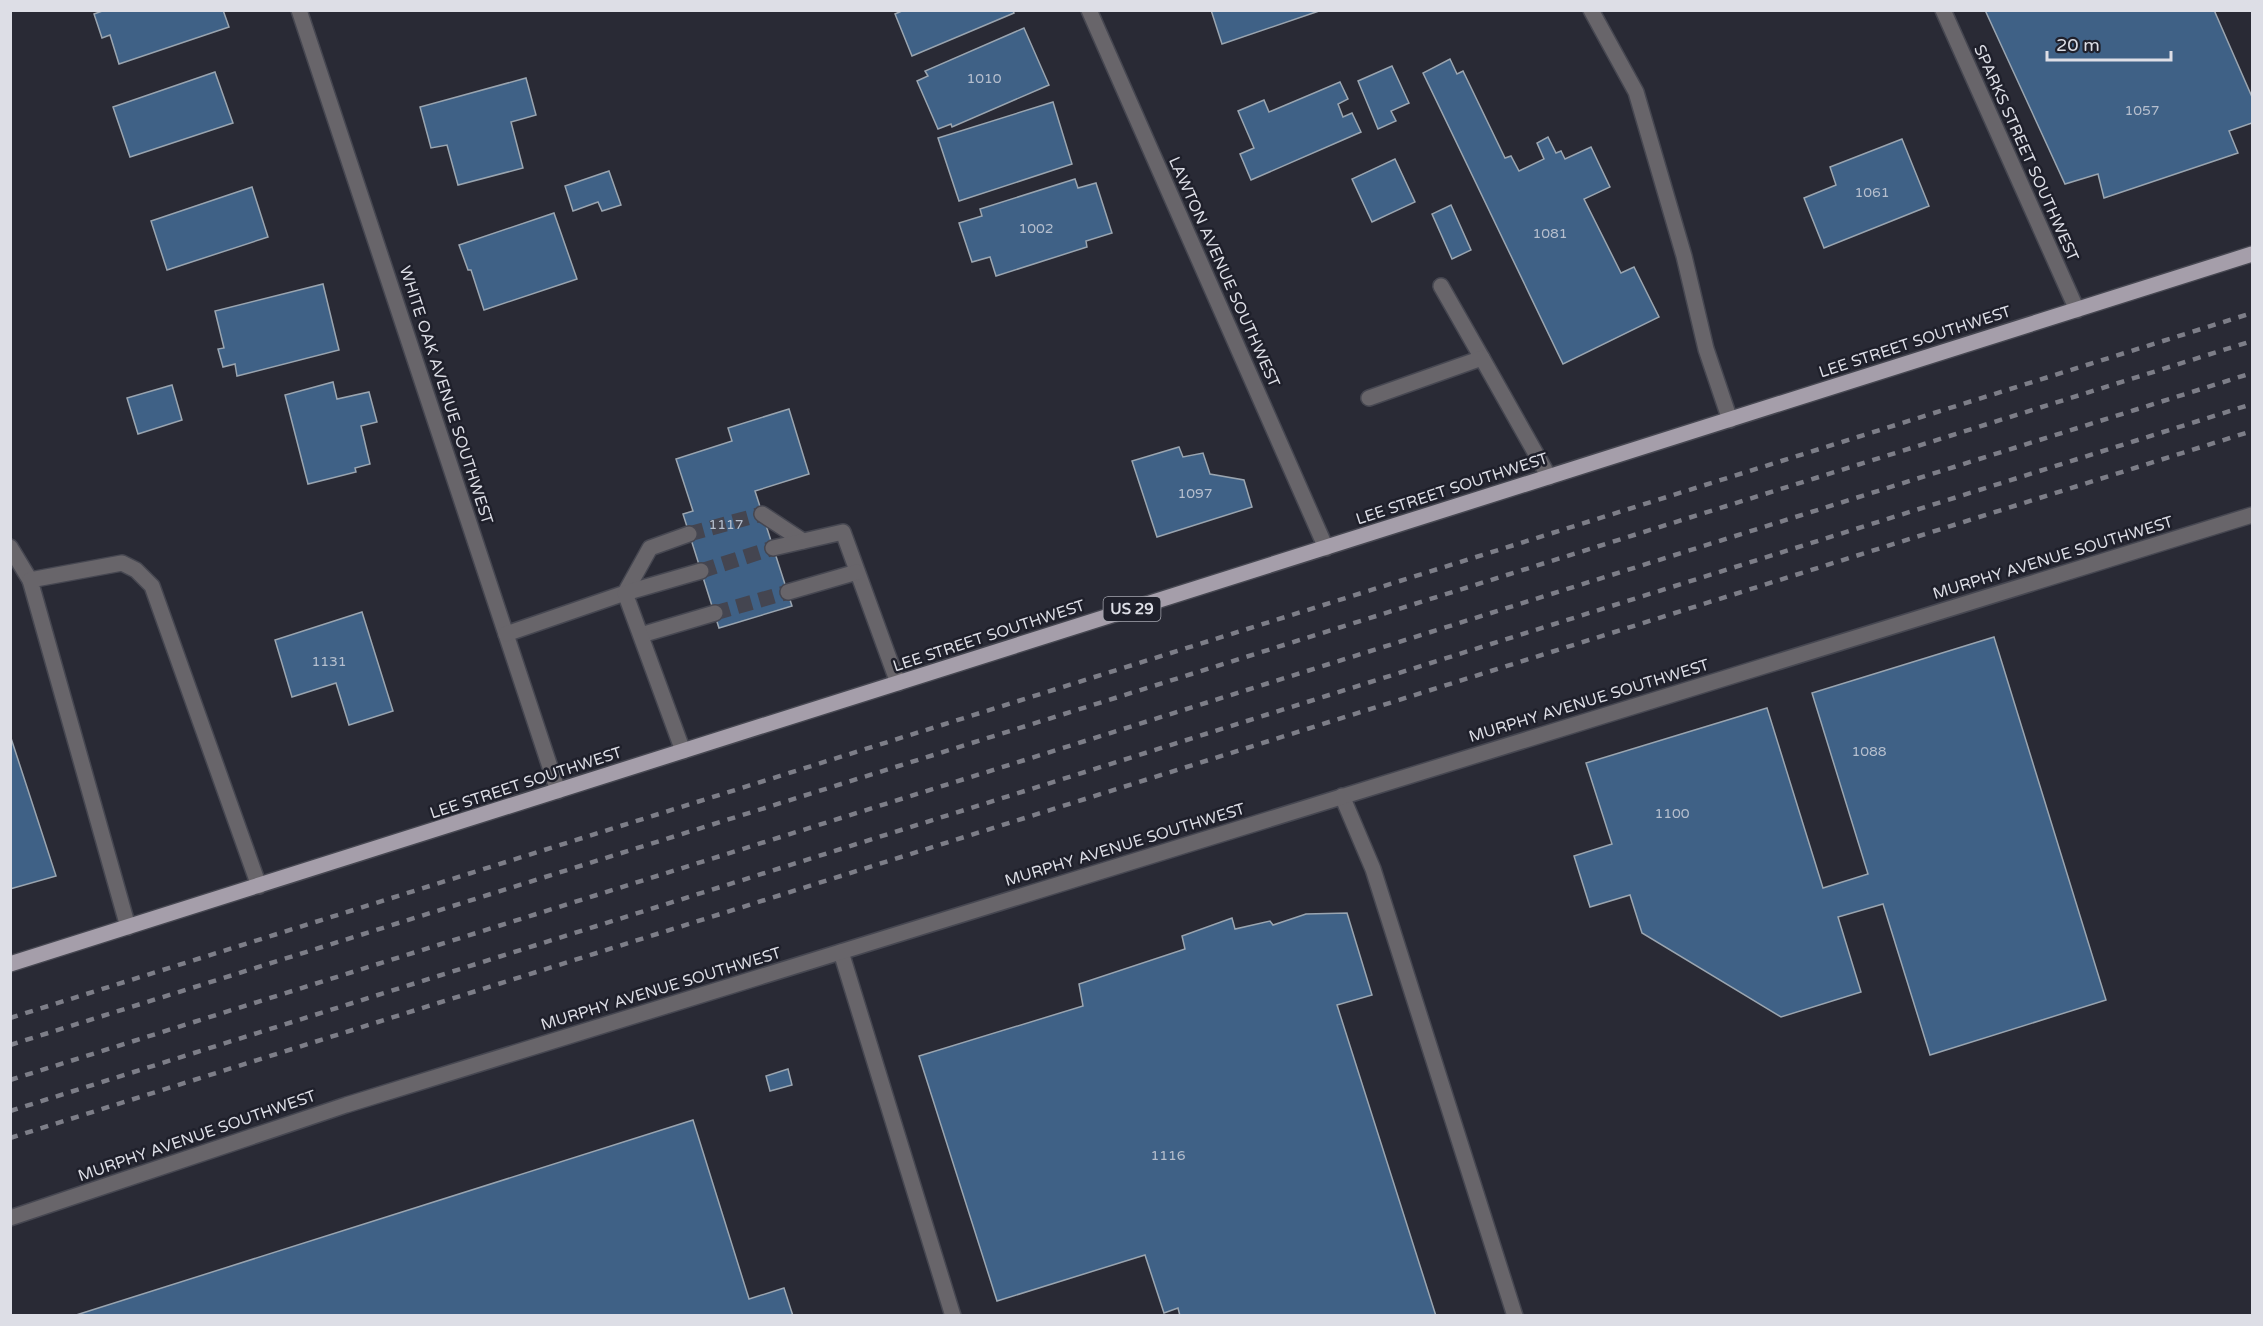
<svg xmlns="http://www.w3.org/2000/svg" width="2263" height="1326" font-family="'Varela Round',sans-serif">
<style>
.building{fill:#3f6186;stroke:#9aa5b0;stroke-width:1.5}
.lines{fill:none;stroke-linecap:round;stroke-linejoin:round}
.minor-tunnel{stroke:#444550;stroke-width:15;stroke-dasharray:15 8;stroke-linecap:butt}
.minor-casing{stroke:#464751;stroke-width:18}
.major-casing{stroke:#464751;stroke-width:18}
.minor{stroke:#68656a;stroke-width:15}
.major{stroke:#a59eaa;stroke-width:15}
.rail{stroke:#7d7e88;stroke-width:4.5;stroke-dasharray:8 8;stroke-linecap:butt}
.labels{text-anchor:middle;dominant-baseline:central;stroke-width:5;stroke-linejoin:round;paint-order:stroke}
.number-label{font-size:14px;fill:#b6bfce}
.shield{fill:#1f202b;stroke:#a4a5ae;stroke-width:1.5}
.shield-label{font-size:15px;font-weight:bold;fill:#dddee6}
.street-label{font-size:16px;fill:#dddee6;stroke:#1f202b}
</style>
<rect width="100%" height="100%" fill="#292a35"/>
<g class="building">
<path d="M 105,10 L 223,10 L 229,27 L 119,64 L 110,35 L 102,38 L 94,14 Z"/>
<path d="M 904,10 L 1013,10 L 1014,13 L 912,56 L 895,14 Z"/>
<path d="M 1211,10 L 1322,10 L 1222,44 Z"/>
<path d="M 1985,10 L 2214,10 L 2252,97 L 2252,123 L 2229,131 L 2238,153 L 2104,198 L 2098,174 L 2065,184 Z"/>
<path d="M 1024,28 L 1049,85 L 952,127 L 951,124 L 938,129 L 917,81 L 928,76 L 925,71 Z"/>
<path d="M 1450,59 L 1457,74 L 1463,71 L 1505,158 L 1511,156 L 1519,171 L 1544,159 L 1537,143 L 1548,137 L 1556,153 L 1561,151 L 1565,159 L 1591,147 L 1610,187 L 1584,199 L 1621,273 L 1634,267 L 1659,317 L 1563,364 L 1423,73 Z"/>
<path d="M 1392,66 L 1409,103 L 1391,111 L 1396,121 L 1378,129 L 1358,81 Z"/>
<path d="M 215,72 L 233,123 L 130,157 L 113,107 Z"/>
<path d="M 526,78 L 536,115 L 511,122 L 523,168 L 458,185 L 447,145 L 431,148 L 420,107 Z"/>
<path d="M 1340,82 L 1348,99 L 1338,104 L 1343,117 L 1352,113 L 1361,132 L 1251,180 L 1240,154 L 1254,148 L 1238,111 L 1264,100 L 1269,112 Z"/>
<path d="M 1053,102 L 1072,164 L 959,201 L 938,138 Z"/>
<path d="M 1902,139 L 1929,206 L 1824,248 L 1804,198 L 1836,185 L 1830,167 Z"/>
<path d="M 1395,159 L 1415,202 L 1372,222 L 1352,179 Z"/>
<path d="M 609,171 L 621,205 L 602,211 L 598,202 L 573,211 L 565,186 Z"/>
<path d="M 1075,179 L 1078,188 L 1096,183 L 1112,233 L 1086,241 L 1087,247 L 996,276 L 990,257 L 972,262 L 959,223 L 982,216 L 980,209 Z"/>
<path d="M 252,187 L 268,237 L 167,270 L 151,221 Z"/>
<path d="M 1451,205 L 1471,250 L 1452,259 L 1432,214 Z"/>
<path d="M 554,213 L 577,279 L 484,310 L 471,270 L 468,270 L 459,245 Z"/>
<path d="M 323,284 L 339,350 L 237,376 L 235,364 L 223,367 L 218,349 L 224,348 L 215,311 Z"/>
<path d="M 333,382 L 337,399 L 369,392 L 377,422 L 361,426 L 370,464 L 355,468 L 356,472 L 308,484 L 285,395 Z"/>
<path d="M 172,385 L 182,420 L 138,434 L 127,398 Z"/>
<path d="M 789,409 L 809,474 L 755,491 L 792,606 L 719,628 L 683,514 L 693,511 L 676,459 L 732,441 L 728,428 Z"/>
<path d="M 1179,447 L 1183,457 L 1203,453 L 1210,474 L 1244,480 L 1252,507 L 1157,537 L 1132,461 Z"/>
<path d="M 362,612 L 393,711 L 349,725 L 336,683 L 292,697 L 275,640 Z"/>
<path d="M 1994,637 L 2106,1000 L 1930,1055 L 1883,904 L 1838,917 L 1861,992 L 1781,1017 L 1642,933 L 1630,895 L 1590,907 L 1574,856 L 1612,844 L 1586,763 L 1767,708 L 1823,888 L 1868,874 L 1812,693 Z"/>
<path d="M 10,735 L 56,876 L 10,889 Z"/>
<path d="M 1347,913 L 1372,995 L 1337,1005 L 1436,1316 L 1180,1316 L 1178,1308 L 1164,1313 L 1145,1255 L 997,1301 L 919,1056 L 1083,1006 L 1079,984 L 1185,949 L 1182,936 L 1232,918 L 1235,929 L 1270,921 L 1273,925 L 1306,914 Z"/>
<path d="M 788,1069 L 792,1085 L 770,1091 L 766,1076 Z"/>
<path d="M 693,1120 L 749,1299 L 784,1288 L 793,1316 L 73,1316 Z"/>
</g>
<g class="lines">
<g class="minor-tunnel">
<path d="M 689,534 L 762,514"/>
<path d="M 701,571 L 773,548"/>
<path d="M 715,613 L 788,592"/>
</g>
<defs>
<g id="minor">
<path d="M 299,10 L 558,791"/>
<path d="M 1089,10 L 1326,548"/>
<path d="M 1591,10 L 1636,92 L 1684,256 L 1706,349 L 1730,420"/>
<path d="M 1943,10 L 2077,310"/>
<path d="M 1441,286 L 1482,358"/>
<path d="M 1369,398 L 1482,358 L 1549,477"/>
<path d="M 762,514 L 803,541"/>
<path d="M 10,547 L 30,580"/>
<path d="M 773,548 L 843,532 L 898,683"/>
<path d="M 788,592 L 857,572"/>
<path d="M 506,634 L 625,593 L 650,548 L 689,534"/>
<path d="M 641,635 L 715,613"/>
<path d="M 683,751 L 625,593 L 701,571"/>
<path d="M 1342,796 L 1373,869 L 1515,1316"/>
<path d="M 128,927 L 30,580 L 122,563 L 136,570 L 152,586 L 259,886"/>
<path d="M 841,952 L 953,1316"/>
<path d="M 10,1218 L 346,1105 L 2252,515"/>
</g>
<path id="major" d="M 10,964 L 2252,254"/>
</defs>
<use href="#minor" class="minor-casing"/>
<use href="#major" class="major-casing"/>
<use href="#minor" class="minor"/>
<use href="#major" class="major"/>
<g class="rail">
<path d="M 10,1018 L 2252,313"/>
<path d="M 10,1045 L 2252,341"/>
<path d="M 10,1080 L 2252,373"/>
<path d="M 10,1111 L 2252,404"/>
<path d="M 10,1138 L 2252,431"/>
</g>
</g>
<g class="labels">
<g class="number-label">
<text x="984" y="78">1010</text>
<text x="2142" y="110">1057</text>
<text x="1872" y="192">1061</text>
<text x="1036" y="228">1002</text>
<text x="1550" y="233">1081</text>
<text x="1195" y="493">1097</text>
<text x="726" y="524">1117</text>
<text x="329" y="661">1131</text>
<text x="1869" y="751">1088</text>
<text x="1672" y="813">1100</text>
<text x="1168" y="1155">1116</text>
</g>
<rect class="shield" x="1103.5" y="597" width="57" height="24" rx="4.5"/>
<g class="shield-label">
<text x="1132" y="609">US 29</text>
</g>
<g class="street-label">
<text transform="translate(2026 153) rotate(66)">SPARKS STREET SOUTHWEST</text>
<text transform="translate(1224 272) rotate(66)">LAWTON AVENUE SOUTHWEST</text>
<text transform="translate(1915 342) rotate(-18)">LEE STREET SOUTHWEST</text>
<text transform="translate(446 395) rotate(72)">WHITE OAK AVENUE SOUTHWEST</text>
<text transform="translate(1452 489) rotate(-18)">LEE STREET SOUTHWEST</text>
<text transform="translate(2053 558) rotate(-17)">MURPHY AVENUE SOUTHWEST</text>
<text transform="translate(989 636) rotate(-18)">LEE STREET SOUTHWEST</text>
<text transform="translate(1589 701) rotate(-17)">MURPHY AVENUE SOUTHWEST</text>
<text transform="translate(526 783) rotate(-18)">LEE STREET SOUTHWEST</text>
<text transform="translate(1125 845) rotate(-17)">MURPHY AVENUE SOUTHWEST</text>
<text transform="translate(661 989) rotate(-17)">MURPHY AVENUE SOUTHWEST</text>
<text transform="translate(197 1136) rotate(-19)">MURPHY AVENUE SOUTHWEST</text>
</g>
</g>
<rect width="2263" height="1326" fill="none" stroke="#dddee6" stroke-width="24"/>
<path d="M2047 51v9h124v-9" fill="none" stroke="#dddee6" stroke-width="3"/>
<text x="2056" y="51" font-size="18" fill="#dddee6" stroke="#1f202b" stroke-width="4.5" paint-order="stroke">20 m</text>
</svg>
